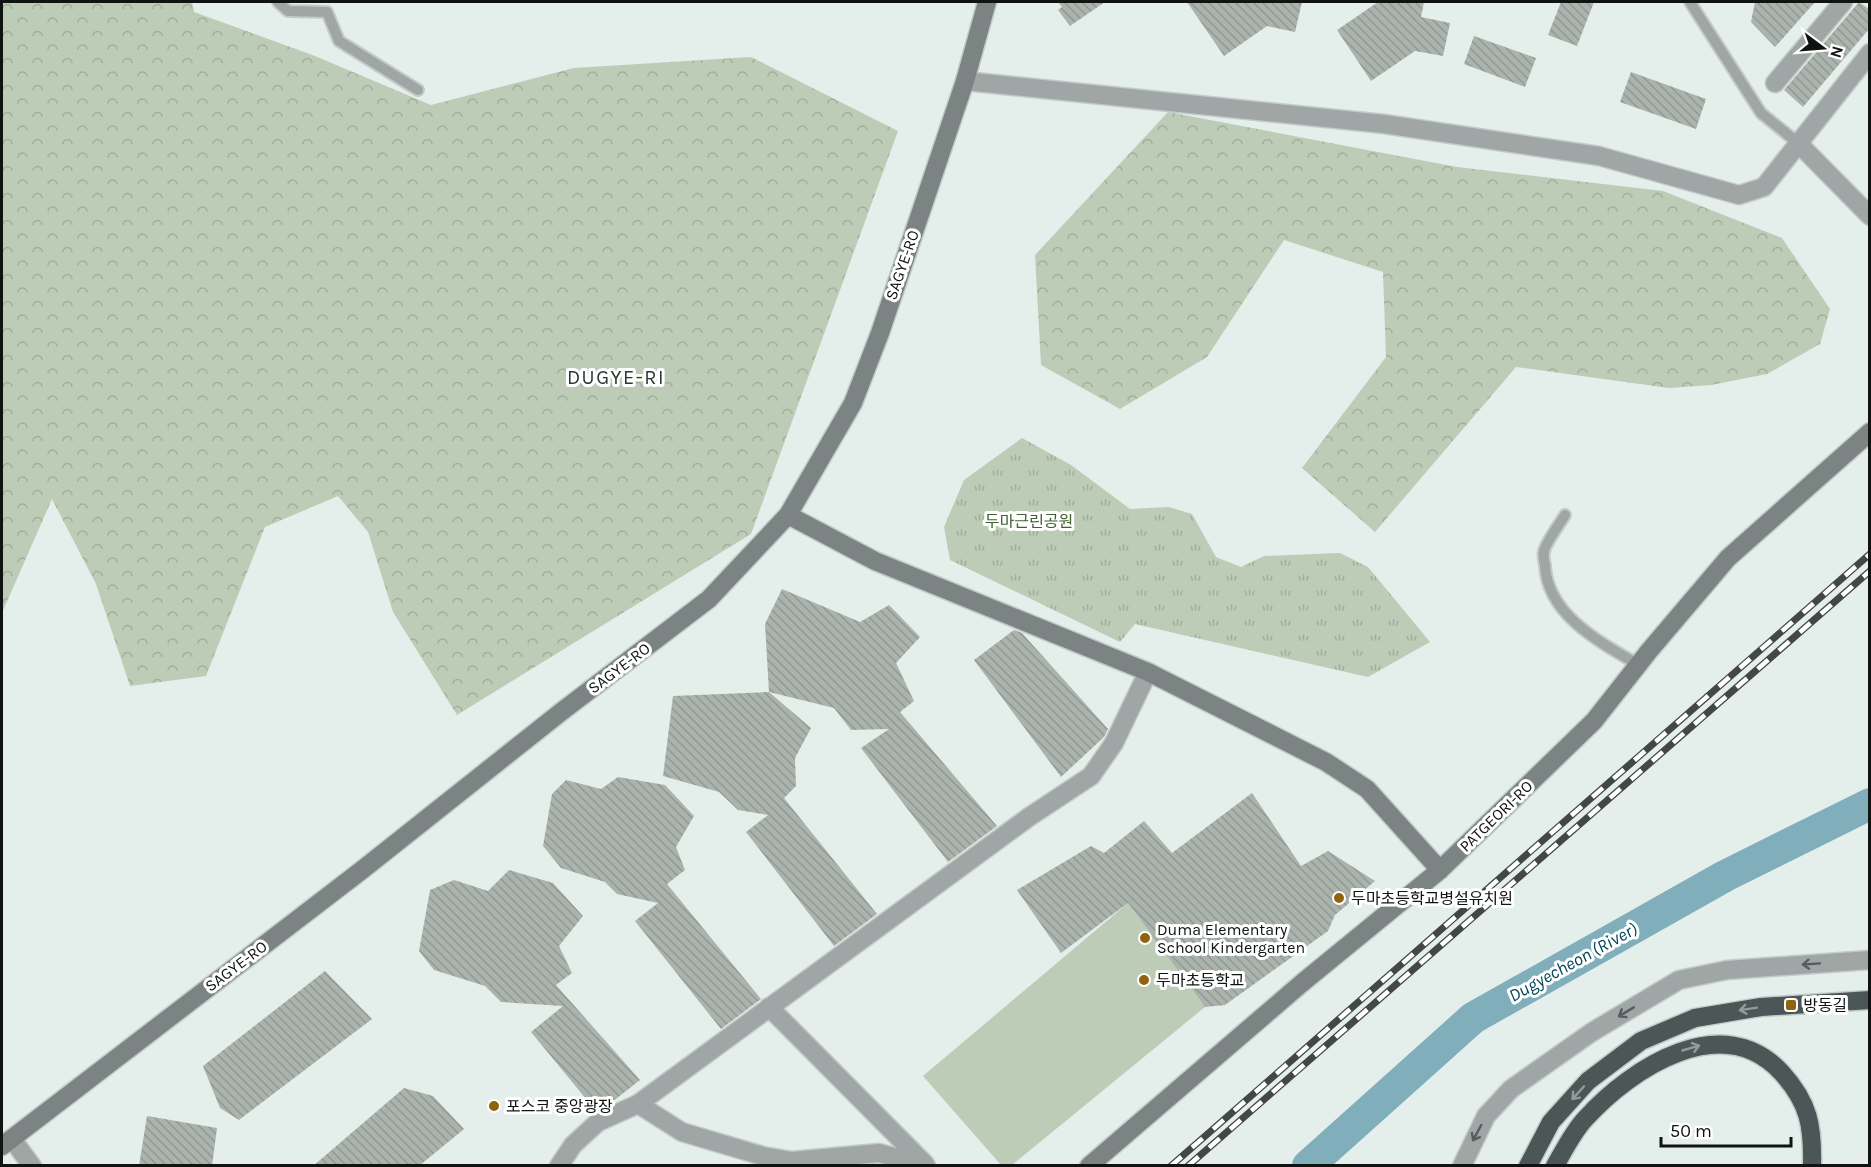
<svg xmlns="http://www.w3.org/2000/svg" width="1871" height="1167" font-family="Karla,'Noto Sans KR',sans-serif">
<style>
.grass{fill:url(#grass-tufts)}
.forest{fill:url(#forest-crowns)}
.garden{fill:#bdccb6}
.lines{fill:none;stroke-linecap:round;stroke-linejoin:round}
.river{stroke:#81aebb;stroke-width:32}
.building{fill:url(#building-back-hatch)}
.lane-casing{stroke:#c2cbc8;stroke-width:14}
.street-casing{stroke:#c2cbc8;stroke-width:21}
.secondary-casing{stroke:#c2cbc8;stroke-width:21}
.highway-casing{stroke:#c2cbc8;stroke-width:21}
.lane{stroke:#a0a5a5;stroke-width:10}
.street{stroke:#a0a5a5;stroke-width:18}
.secondary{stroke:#7c8383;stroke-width:18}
.highway{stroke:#4c5656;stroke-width:18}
.rail-casing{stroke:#434847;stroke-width:7}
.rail{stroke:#fff;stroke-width:4.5;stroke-dasharray:14;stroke-linecap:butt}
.oneway{stroke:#585c5c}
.oneway2{stroke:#949a9a}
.poi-dot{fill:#91630f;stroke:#fff;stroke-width:2}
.labels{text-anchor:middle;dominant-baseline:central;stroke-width:6;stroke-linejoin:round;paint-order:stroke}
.street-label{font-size:16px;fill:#0f1312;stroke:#fff}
.park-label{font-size:16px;fill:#416131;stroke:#fff}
.poi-label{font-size:16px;fill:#0f1312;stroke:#fff;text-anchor:start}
.water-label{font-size:18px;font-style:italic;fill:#004554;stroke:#fff}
.quarter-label{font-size:20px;letter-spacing:1.5px;fill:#2e3634;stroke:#fff}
</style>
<defs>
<pattern id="grass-tufts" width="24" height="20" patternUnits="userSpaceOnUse" patternTransform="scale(1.5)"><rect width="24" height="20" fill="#bdccb6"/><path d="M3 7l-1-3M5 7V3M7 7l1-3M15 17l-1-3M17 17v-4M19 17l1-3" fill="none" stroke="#a1ae9b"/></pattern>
<pattern id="forest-crowns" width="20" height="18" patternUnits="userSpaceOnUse" patternTransform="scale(1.5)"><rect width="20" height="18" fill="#bdccb6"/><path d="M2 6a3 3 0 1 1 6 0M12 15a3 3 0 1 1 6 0" fill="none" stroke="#a1ae9b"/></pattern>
<pattern id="building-back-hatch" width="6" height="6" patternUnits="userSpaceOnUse" patternTransform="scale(1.5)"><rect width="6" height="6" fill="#abb3ad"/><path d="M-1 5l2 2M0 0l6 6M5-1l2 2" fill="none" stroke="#929994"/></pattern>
</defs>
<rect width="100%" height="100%" fill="#e4eeeb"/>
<path class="grass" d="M 1022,438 L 1071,465 L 1130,509 L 1169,507 L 1192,514 L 1216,557 L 1241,567 L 1264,556 L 1340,553 L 1368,567 L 1430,642 L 1368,677 L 1135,624 L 1120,642 L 950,560 L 944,527 L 964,480 Z"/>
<g class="forest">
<path d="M 2,2 L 192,2 L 194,12 L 315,56 L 431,105 L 574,68 L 751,57 L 898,131 L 751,534 L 457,715 L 393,612 L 368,532 L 338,496 L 265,527 L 206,676 L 130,686 L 96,584 L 52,499 L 2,613 Z"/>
<path d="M 1168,112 L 1457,167 L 1663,191 L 1782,238 L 1830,309 L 1820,344 L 1767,374 L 1711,385 L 1669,388 L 1516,367 L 1375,532 L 1302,468 L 1386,357 L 1383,272 L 1284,240 L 1207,357 L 1120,409 L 1041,365 L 1035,255 Z"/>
</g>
<path class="garden" d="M 1128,903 L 1205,1007 L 1012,1165 L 1001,1165 L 923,1076 Z"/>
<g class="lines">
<path class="river" d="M 1308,1166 L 1473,1018 L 1725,876 L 1870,804"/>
</g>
<g class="building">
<path d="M 1058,2 L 1105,2 L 1070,26 L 1058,10 L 1062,7 Z"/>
<path d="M 1187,2 L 1302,2 L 1295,32 L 1267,26 L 1224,56 Z"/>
<path d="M 1378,2 L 1424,2 L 1421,17 L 1450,23 L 1443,56 L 1415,51 L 1371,81 L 1337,30 Z"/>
<path d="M 1561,2 L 1594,2 L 1577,46 L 1548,35 Z"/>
<path d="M 1755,2 L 1815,2 L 1775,47 L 1751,22 Z"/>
<path d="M 1859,2 L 1869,9 L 1869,29 L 1803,107 L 1784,90 Z"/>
<path d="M 1474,36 L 1536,58 L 1525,87 L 1464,64 Z"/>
<path d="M 1631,72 L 1706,99 L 1696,129 L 1620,102 Z"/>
<path d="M 782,589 L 860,622 L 889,605 L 920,637 L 896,663 L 914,701 L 900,712 L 997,826 L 948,862 L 861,748 L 889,729 L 851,730 L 834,708 L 769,692 L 765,624 Z"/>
<path d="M 1014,630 L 1022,633 L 1108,729 L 1104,737 L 1061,777 L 974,660 Z"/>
<path d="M 769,692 L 811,728 L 795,758 L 796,786 L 784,798 L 877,914 L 834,946 L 746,832 L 768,815 L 738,810 L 719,792 L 663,776 L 673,696 Z"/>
<path d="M 618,777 L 665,785 L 694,816 L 676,847 L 685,870 L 667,884 L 761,999 L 721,1029 L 635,921 L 658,903 L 617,894 L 605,882 L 561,868 L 543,846 L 552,794 L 566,780 L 601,789 Z"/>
<path d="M 1252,793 L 1301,866 L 1328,851 L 1375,881 L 1335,915 L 1328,931 L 1225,1005 L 1205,1007 L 1128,903 L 1061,953 L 1017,890 L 1091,846 L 1104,853 L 1144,821 L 1172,853 Z"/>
<path d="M 509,870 L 553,883 L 583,916 L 559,946 L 572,973 L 556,985 L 640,1080 L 607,1106 L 596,1111 L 531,1032 L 563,1006 L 501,1002 L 485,986 L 434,970 L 419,951 L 430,890 L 454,880 L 488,891 Z"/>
<path d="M 325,971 L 372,1019 L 239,1120 L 220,1108 L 203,1066 Z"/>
<path d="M 404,1088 L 433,1096 L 464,1129 L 419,1166 L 313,1166 Z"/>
<path d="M 147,1116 L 217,1128 L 212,1166 L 139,1166 Z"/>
</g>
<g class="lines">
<defs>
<g id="lane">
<path d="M 278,2 L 288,11 L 327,12 L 339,41 L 418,90"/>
<path d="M 1690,2 L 1761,113 L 1798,143"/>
<path d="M 1565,515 C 1559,525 1547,541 1544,551 C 1543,555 1544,561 1545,565 C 1547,615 1601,643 1639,665"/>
</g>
<g id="street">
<path d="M 965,81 L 1384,124 L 1599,156 L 1739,195 L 1764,187 L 1870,53"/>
<path d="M 1775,83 L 1843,2"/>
<path d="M 1798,143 L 1870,216"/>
<path d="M 769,1007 L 925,1164"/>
<path d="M 638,1104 L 682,1132 L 763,1156 L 792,1161 L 879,1153 L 926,1166"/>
<path d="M 12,1139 L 32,1166"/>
<path d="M 559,1166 L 573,1145 L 598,1122 L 638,1104 L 1029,817 L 1091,776 L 1114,743 L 1148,672"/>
<path d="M 1462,1166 L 1486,1116 L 1511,1089 L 1592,1032 L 1679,980 L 1727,970 L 1870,960"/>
</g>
<g id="secondary">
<path d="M 788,515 L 875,561 L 1148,672 L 1326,762 L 1367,789 L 1440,870"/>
<path d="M 2,1146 L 362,870 L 561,712 L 709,599 L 788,515 L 853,403 L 880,333 L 965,81 L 987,2"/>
<path d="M 1089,1166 L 1302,983 L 1440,870 L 1594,721 L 1649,651 L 1728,558 L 1870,432"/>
</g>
<g id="highway">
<path d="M 1528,1166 L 1551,1122 L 1588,1081 L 1641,1041 L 1695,1018 L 1761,1007 L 1870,1000"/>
<path d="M 1555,1166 C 1564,1150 1573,1132 1585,1119 C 1631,1068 1723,1008 1782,1073 C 1809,1103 1813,1126 1812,1166"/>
</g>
</defs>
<use href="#lane" class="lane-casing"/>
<use href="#street" class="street-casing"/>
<use href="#secondary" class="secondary-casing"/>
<use href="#highway" class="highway-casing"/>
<use href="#lane" class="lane"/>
<use href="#street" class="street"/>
<use href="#secondary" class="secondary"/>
<use href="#highway" class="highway"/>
<defs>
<g id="rail">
<path d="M 1171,1166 L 1870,554"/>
<path d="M 1188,1166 L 1870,571"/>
</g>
</defs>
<use href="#rail" class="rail-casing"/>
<use href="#rail" class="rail"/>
</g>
<defs><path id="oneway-shaft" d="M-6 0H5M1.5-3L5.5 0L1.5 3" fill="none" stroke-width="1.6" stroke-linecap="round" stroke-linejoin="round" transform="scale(1.5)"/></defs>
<g class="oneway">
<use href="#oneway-shaft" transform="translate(1811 964) rotate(176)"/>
<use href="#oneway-shaft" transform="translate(1626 1012) rotate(149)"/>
<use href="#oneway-shaft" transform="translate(1477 1133) rotate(118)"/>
</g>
<g class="oneway2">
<use href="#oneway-shaft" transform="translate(1748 1009) rotate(171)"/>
<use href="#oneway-shaft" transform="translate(1691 1048) rotate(-16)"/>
<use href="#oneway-shaft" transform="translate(1578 1093) rotate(132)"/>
</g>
<g class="poi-dot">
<circle cx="1339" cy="898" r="6"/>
<circle cx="1145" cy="938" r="6"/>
<circle cx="1144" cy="980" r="6"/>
<rect x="1785" y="999" width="12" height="12" rx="3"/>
<circle cx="494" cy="1106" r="6"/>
</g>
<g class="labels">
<g class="street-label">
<text transform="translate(902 265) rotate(-71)">SAGYE-RO</text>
<text transform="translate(619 668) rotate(-37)">SAGYE-RO</text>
<text transform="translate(1496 816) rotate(-44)">PATGEORI-RO</text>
<text transform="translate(236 966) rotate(-37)">SAGYE-RO</text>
</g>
<g class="park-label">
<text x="1029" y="521">두마근린공원</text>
</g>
<g class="poi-label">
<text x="1351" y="898">두마초등학교병설유치원</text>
<text x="1157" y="929">Duma Elementary<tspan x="1157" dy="18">School Kindergarten</tspan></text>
<text x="1156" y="980">두마초등학교</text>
<text x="1803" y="1005">방동길</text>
<text x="506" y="1106">포스코 중앙광장</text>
</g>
<g class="water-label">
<text transform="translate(1573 962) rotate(-29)">Dugyecheon (River)</text>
</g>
<g class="quarter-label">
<text x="616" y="377">DUGYE-RI</text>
</g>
</g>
<rect width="1871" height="1167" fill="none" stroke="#0f1312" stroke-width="6"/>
<g transform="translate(1823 48) rotate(106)" stroke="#ffffff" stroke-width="4.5" paint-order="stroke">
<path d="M0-4.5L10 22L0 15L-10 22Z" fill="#0f1312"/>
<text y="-9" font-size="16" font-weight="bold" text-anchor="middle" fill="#0f1312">N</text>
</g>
<path d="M1661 1137v9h130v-9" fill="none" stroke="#0f1312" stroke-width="3"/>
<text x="1670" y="1137" font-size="18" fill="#0f1312" stroke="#ffffff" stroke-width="4.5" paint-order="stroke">50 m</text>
</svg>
